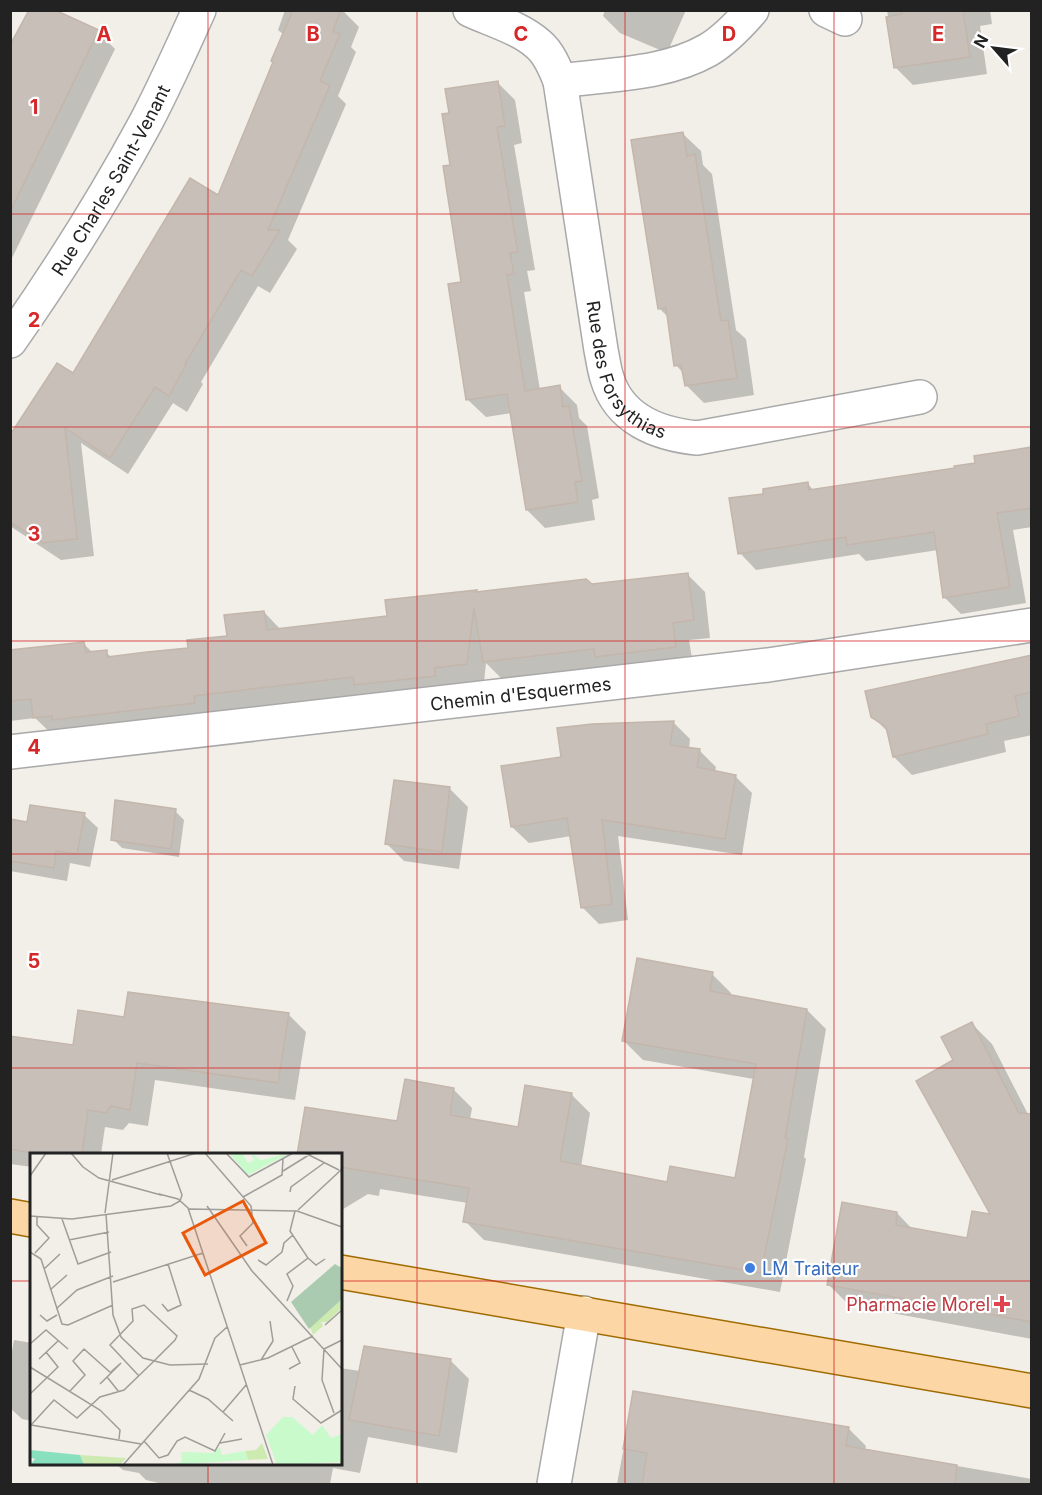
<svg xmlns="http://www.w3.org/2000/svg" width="1042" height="1495" font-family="Inter,sans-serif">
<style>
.shadow{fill:#0003}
.building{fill:#c7bfb8;stroke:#c4b6ab;stroke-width:1.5}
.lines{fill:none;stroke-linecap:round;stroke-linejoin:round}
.minor-casing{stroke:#a9a9a9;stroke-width:36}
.major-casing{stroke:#a06b00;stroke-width:36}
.minor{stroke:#fff;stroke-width:33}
.major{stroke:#fcd6a4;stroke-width:33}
.grid{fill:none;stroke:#d62828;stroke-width:1.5;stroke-opacity:0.55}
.shop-dot{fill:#3f7fe0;stroke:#fff;stroke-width:2}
.health-dot{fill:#e0444e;stroke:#fff;stroke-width:2}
.labels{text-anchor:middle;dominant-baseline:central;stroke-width:4.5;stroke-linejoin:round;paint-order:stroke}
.street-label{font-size:18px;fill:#222;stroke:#fff}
.shop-label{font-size:18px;fill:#366cbe;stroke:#fff;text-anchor:start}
.health-label{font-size:18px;fill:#be3a42;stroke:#fff;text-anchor:end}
.inset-road{fill:none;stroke:#9f9d99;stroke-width:1.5}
.view{fill:#e8590c;fill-opacity:0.15;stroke:#e8590c;stroke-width:3}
.inset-edge{fill:none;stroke:#222;stroke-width:3}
.grid-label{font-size:20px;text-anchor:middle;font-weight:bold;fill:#d62828;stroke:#fff;stroke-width:4.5;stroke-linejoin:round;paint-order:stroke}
</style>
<rect width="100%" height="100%" fill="#f2efe9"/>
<g class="shadow">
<path d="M 285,10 L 342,10 L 359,27 L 351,47 L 356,52 L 338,96 L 346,104 L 288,240 L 297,249 L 270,293 L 258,286 L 201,382 L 203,384 L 187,412 L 173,403 L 128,474 L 81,443 L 94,556 L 61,560 L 10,526 L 10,437 L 74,375 L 219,197 L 274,62 L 284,35 L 278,30 Z"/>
<path d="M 605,10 L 686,10 L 667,53 L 620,33 L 603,16 Z"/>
<path d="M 887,10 L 990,10 L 992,24 L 980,26 L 987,74 L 913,85 L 895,67 Z"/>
<path d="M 98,32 L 115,49 L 10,262 L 10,48 Z"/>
<path d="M 497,82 L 515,100 L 522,143 L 514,145 L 535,270 L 527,271 L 531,291 L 524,292 L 540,390 L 559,387 L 577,405 L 579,418 L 587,426 L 599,498 L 592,500 L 595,520 L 545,528 L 527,510 L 512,413 L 486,417 L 468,400 L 463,283 L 452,166 L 451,115 Z"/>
<path d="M 683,134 L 701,151 L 703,165 L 712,174 L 736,330 L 746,339 L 754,395 L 704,403 L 686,385 L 684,374 L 676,365 L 668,317 L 660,309 Z"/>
<path d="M 1032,449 L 1032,527 L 1013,530 L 1026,603 L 961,614 L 944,597 L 938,550 L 866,561 L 859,554 L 756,570 L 740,553 L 765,495 L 808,484 L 814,491 L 956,469 Z"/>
<path d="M 687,574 L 705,592 L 710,638 L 689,640 L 693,665 L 502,679 L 486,663 L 484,682 L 53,735 L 35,718 L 10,721 L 10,652 L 84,644 L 93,653 L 106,652 L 112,658 L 190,649 L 229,637 L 264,612 L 281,630 L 389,617 L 476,591 L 478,593 L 591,586 Z"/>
<path d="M 1032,657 L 1032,735 L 1004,741 L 1006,752 L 912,775 L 894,757 L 889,733 L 872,716 Z"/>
<path d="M 674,723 L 690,739 L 689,749 L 700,751 L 716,767 L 715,772 L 735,776 L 752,793 L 742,855 L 618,836 L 628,920 L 599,924 L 582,907 L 571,836 L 529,843 L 512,827 L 563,758 Z"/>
<path d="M 450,789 L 468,807 L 459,869 L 404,861 L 386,843 Z"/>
<path d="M 175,811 L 184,820 L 179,857 L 122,848 L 113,839 Z"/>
<path d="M 84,815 L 98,828 L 90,867 L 70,863 L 67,881 L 10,871 L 10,821 L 28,824 Z"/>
<path d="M 712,974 L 731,993 L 731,996 L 807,1010 L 826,1029 L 804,1157 L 806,1159 L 780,1292 L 484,1240 L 465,1221 L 468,1203 L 380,1189 L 379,1196 L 368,1194 L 340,1211 L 340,1154 L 398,1123 L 453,1089 L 472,1108 L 470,1120 L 519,1129 L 571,1094 L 590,1113 L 581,1167 L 668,1183 L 737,1180 L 754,1079 L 643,1060 L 624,1041 Z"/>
<path d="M 288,1014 L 306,1032 L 295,1100 L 155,1080 L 148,1126 L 129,1123 L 123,1130 L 105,1127 L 101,1154 L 32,1154 L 32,1167 L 10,1164 L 10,1037 L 74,1046 L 125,1019 Z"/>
<path d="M 971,1023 L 992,1044 L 1032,1122 L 1032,1339 L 849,1305 L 829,1285 L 897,1213 L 913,1230 L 968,1239 L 993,1216 L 955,1060 Z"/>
<path d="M 14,1340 L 32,1343 L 32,1421 L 22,1419 L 10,1408 L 10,1362 Z"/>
<path d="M 451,1361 L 469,1379 L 457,1453 L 368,1437 L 360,1473 L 333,1468 L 330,1484 L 163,1484 L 146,1480 L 139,1473 L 123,1470 L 116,1464 L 340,1464 L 340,1368 L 360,1371 Z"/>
<path d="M 634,1392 L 848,1428 L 866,1446 L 865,1450 L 1032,1479 L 1032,1484 L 617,1484 Z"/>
</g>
<g class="building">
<path d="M 29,10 L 55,10 L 99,30 L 10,212 L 10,45 Z"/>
<path d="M 293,10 L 341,10 L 333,31 L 340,34 L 320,81 L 330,85 L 268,230 L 280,230 L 252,276 L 241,270 L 185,364 L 186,365 L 169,396 L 155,387 L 110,458 L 65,428 L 77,539 L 43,543 L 10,522 L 10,435 L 57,363 L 73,373 L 190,178 L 218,195 L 273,62 L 271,61 Z"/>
<path d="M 901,10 L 963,10 L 970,57 L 894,68 L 886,17 L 902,14 Z"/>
<path d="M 498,81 L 505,126 L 497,127 L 518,252 L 510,253 L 514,274 L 507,275 L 525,391 L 560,385 L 563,407 L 569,406 L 582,481 L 575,482 L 578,502 L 526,510 L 507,394 L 466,400 L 448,284 L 461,282 L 443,166 L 450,165 L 442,114 L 449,113 L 445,89 Z"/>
<path d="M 683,132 L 687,156 L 695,154 L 721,321 L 728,320 L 737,378 L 685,386 L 681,365 L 674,366 L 666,308 L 658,309 L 631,140 Z"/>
<path d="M 1032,447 L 1032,508 L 997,513 L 1010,587 L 943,598 L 934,532 L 847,545 L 846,537 L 738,554 L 729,498 L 763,494 L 763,489 L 808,482 L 809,490 L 955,468 L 954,466 L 975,463 L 974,456 Z"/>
<path d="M 688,573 L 694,620 L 673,623 L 676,647 L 595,657 L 594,649 L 483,662 L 474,608 L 467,664 L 434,668 L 436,676 L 354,685 L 353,677 L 194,696 L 195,703 L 52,720 L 52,716 L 33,718 L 31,699 L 10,701 L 10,650 L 84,642 L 86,652 L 107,650 L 107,657 L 147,652 L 188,648 L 187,640 L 227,636 L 224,615 L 264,611 L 267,630 L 387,616 L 385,600 L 477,590 L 476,592 L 586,579 L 592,584 Z"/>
<path d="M 1032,655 L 1032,692 L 1015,696 L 1019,716 L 986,724 L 988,734 L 893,757 L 886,727 L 871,717 L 865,691 Z"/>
<path d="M 674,721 L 670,745 L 700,749 L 697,767 L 736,775 L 725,839 L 602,820 L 612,904 L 581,908 L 567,818 L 511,827 L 501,766 L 561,757 L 557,728 L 592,724 Z"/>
<path d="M 394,780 L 450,787 L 442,852 L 385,844 Z"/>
<path d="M 115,800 L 176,809 L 171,849 L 111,840 Z"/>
<path d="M 30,805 L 85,813 L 77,854 L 56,851 L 54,868 L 10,861 L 10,819 L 27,822 Z"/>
<path d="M 637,958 L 713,972 L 710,991 L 807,1009 L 785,1138 L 788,1139 L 761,1273 L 463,1222 L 469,1188 L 340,1167 L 340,1155 L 297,1155 L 305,1107 L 397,1121 L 405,1079 L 454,1088 L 450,1115 L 518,1127 L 525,1085 L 572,1093 L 560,1161 L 667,1182 L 670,1166 L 735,1178 L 756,1064 L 622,1041 Z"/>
<path d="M 128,992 L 289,1013 L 278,1083 L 137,1063 L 130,1110 L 111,1106 L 106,1113 L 88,1110 L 82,1155 L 42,1155 L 10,1149 L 10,1036 L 73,1045 L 78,1010 L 124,1017 Z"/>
<path d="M 972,1022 L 1019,1113 L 1032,1114 L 1032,1322 L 827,1285 L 842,1202 L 897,1212 L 896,1225 L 967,1238 L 972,1211 L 990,1214 L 916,1081 L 953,1060 L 941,1037 Z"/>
<path d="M 364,1346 L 451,1359 L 439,1436 L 349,1420 Z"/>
<path d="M 633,1391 L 849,1427 L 846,1446 L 957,1465 L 955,1485 L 642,1485 L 647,1453 L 623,1449 Z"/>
</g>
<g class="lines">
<defs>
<g id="minor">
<path id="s1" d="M 470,10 C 492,20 520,28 538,44 C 549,53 555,68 560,81 L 601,350 C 603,359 604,369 607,378 C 619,419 657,434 697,438 L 920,397"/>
<path d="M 826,10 L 845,19"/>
<path d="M 560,81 C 609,74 664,75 708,50 C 725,40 739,25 752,10"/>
<path id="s2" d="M 10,341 C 59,271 105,198 146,122 C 165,86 182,48 199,10"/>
<path id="s3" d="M 10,752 L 768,665 L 1032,625"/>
<path d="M 554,1484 L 584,1313"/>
</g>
<g id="major">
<path d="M 10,1216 L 32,1220"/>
<path d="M 340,1272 L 1032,1391"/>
</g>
</defs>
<use href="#minor" class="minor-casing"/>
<use href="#major" class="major-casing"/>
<use href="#minor" class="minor"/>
<use href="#major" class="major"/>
</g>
<path class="grid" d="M 208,10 L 208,1154M 417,10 L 417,1484M 625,10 L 625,1484M 834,10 L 834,1484M 10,214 L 1032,214M 10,427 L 1032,427M 10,641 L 1032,641M 10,854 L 1032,854M 10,1068 L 1032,1068M 10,1281 L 32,1281M 340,1281 L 1032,1281M 208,1464 L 208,1484"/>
<circle class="shop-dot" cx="750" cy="1268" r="6"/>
<path class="health-dot" d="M999 1295h6v6h6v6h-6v6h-6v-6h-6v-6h6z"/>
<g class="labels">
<g class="street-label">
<text stroke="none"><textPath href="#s2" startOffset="190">Rue Charles Saint-Venant</textPath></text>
<text stroke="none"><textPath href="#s1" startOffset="423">Rue des Forsythias</textPath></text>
<text stroke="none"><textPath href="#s3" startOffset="514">Chemin d'Esquermes</textPath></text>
</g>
<g class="shop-label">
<text x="762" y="1268">LM Traiteur</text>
</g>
<g class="health-label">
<text x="990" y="1304">Pharmacie Morel</text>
</g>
</g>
<g transform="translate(30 1153)">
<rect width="312" height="312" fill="#f2efe9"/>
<path d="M 312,146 L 312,155 L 297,169 L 291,169 L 293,173 L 283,182 L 280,174 ZM 232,290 L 238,306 L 218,307 L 215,298 L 226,297 ZM 50,302 L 96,305 L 90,312 L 54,312 Z" fill="#cdebb0"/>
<path d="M 305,111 L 312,115 L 312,146 L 279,176 L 261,149 Z" fill="#aacbaf"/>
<path d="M 199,0 L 212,0 L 218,10 L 224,7 L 221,0 L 231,7 L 260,0 L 218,22 ZM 253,264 L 262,264 L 283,282 L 292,272 L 301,285 L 312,281 L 312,309 L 247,312 L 236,282 ZM 190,294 L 192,302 L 215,298 L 218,307 L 140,312 L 152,309 L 151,300 L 155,299 L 183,300 Z" fill="#c8facc"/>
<path d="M 0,297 L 50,302 L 54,312 L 0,312 L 5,306 L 0,304 Z" fill="#88e0be"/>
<path class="inset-road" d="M 41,0 L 53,14 L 69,25 L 131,42M 175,0 L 221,53 L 223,70 L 210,83 L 217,93M 196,0 L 219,24 L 263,0M 275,0 L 309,17M 253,18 L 282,0M 0,23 L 16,0M 82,27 L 166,0M 260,39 L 261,34 L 294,10M 129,41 L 148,46 L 158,55 L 243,312M 213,44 L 252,22 L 253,6M 177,53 L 222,118 L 312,216M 159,56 L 267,58 L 312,74M 268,57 L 312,16M 75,60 L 83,0M 76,61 L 83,162 L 91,184 L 113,205 L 140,212 L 178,211M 0,63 L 42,66 L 141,53 L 150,48 L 152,42 L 137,0M 32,66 L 48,111 L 81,99M 39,87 L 79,79M 0,99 L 11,106 L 32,171 L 38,172 L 83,152M 5,100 L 19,85 L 7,72 L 7,64M 278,105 L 286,112 L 295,106M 228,107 L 236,112 L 252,99 L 254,90 L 263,82M 14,116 L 30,101M 83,129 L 173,100M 20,137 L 37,122M 257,148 L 263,133 L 257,121 L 278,105 L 260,78 L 265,58M 132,151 L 138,158 L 151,152 L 138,111M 26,156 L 47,137 L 83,123M 10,162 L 17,168 L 27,162M 295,172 L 312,157M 0,191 L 16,177 L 38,196M 294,196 L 292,227 L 304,260M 294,196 L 312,187M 9,206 L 28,188M 231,207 L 243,188 L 240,168M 210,212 L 238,205 L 283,183M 0,214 L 70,257 L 90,277 L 89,286M 259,216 L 270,210 L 262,194M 77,224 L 89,239M 265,233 L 263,246 L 291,270 L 312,257M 159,237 L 178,246 L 203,268M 40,238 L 55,222 L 43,208 L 54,196 L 81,220 L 91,210 L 82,218 L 81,220 L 70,231M 0,241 L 28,214 L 16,199M 193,259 L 216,232M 1,272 L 24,247 L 47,265 L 70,244 L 94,237 L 122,210 L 145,187 L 147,183 L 114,152 L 102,156 L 103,168 L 80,192 L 109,223M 1,272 L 111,291M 114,288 L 129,305 L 138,302 L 147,288 L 155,284 L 185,298 L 195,280M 190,290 L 212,286M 93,312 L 169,226 L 185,185 L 197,174"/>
<path class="view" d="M 213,48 L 236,90 L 175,122 L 153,80 Z"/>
<rect width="312" height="312" class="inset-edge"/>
</g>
<g class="grid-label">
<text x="104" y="41">A</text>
<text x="313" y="41">B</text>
<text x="521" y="41">C</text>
<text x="729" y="41">D</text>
<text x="938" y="41">E</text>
<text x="34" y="114">1</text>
<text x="34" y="327">2</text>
<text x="34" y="541">3</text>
<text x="34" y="754">4</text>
<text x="34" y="968">5</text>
</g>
<rect width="1042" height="1495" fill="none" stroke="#222222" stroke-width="24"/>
<g transform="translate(994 48) rotate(298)" stroke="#ffffff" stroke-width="4.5" paint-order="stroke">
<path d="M0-4.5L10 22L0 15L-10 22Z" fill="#222222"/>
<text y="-9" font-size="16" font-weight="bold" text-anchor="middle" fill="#222222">N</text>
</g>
</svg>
